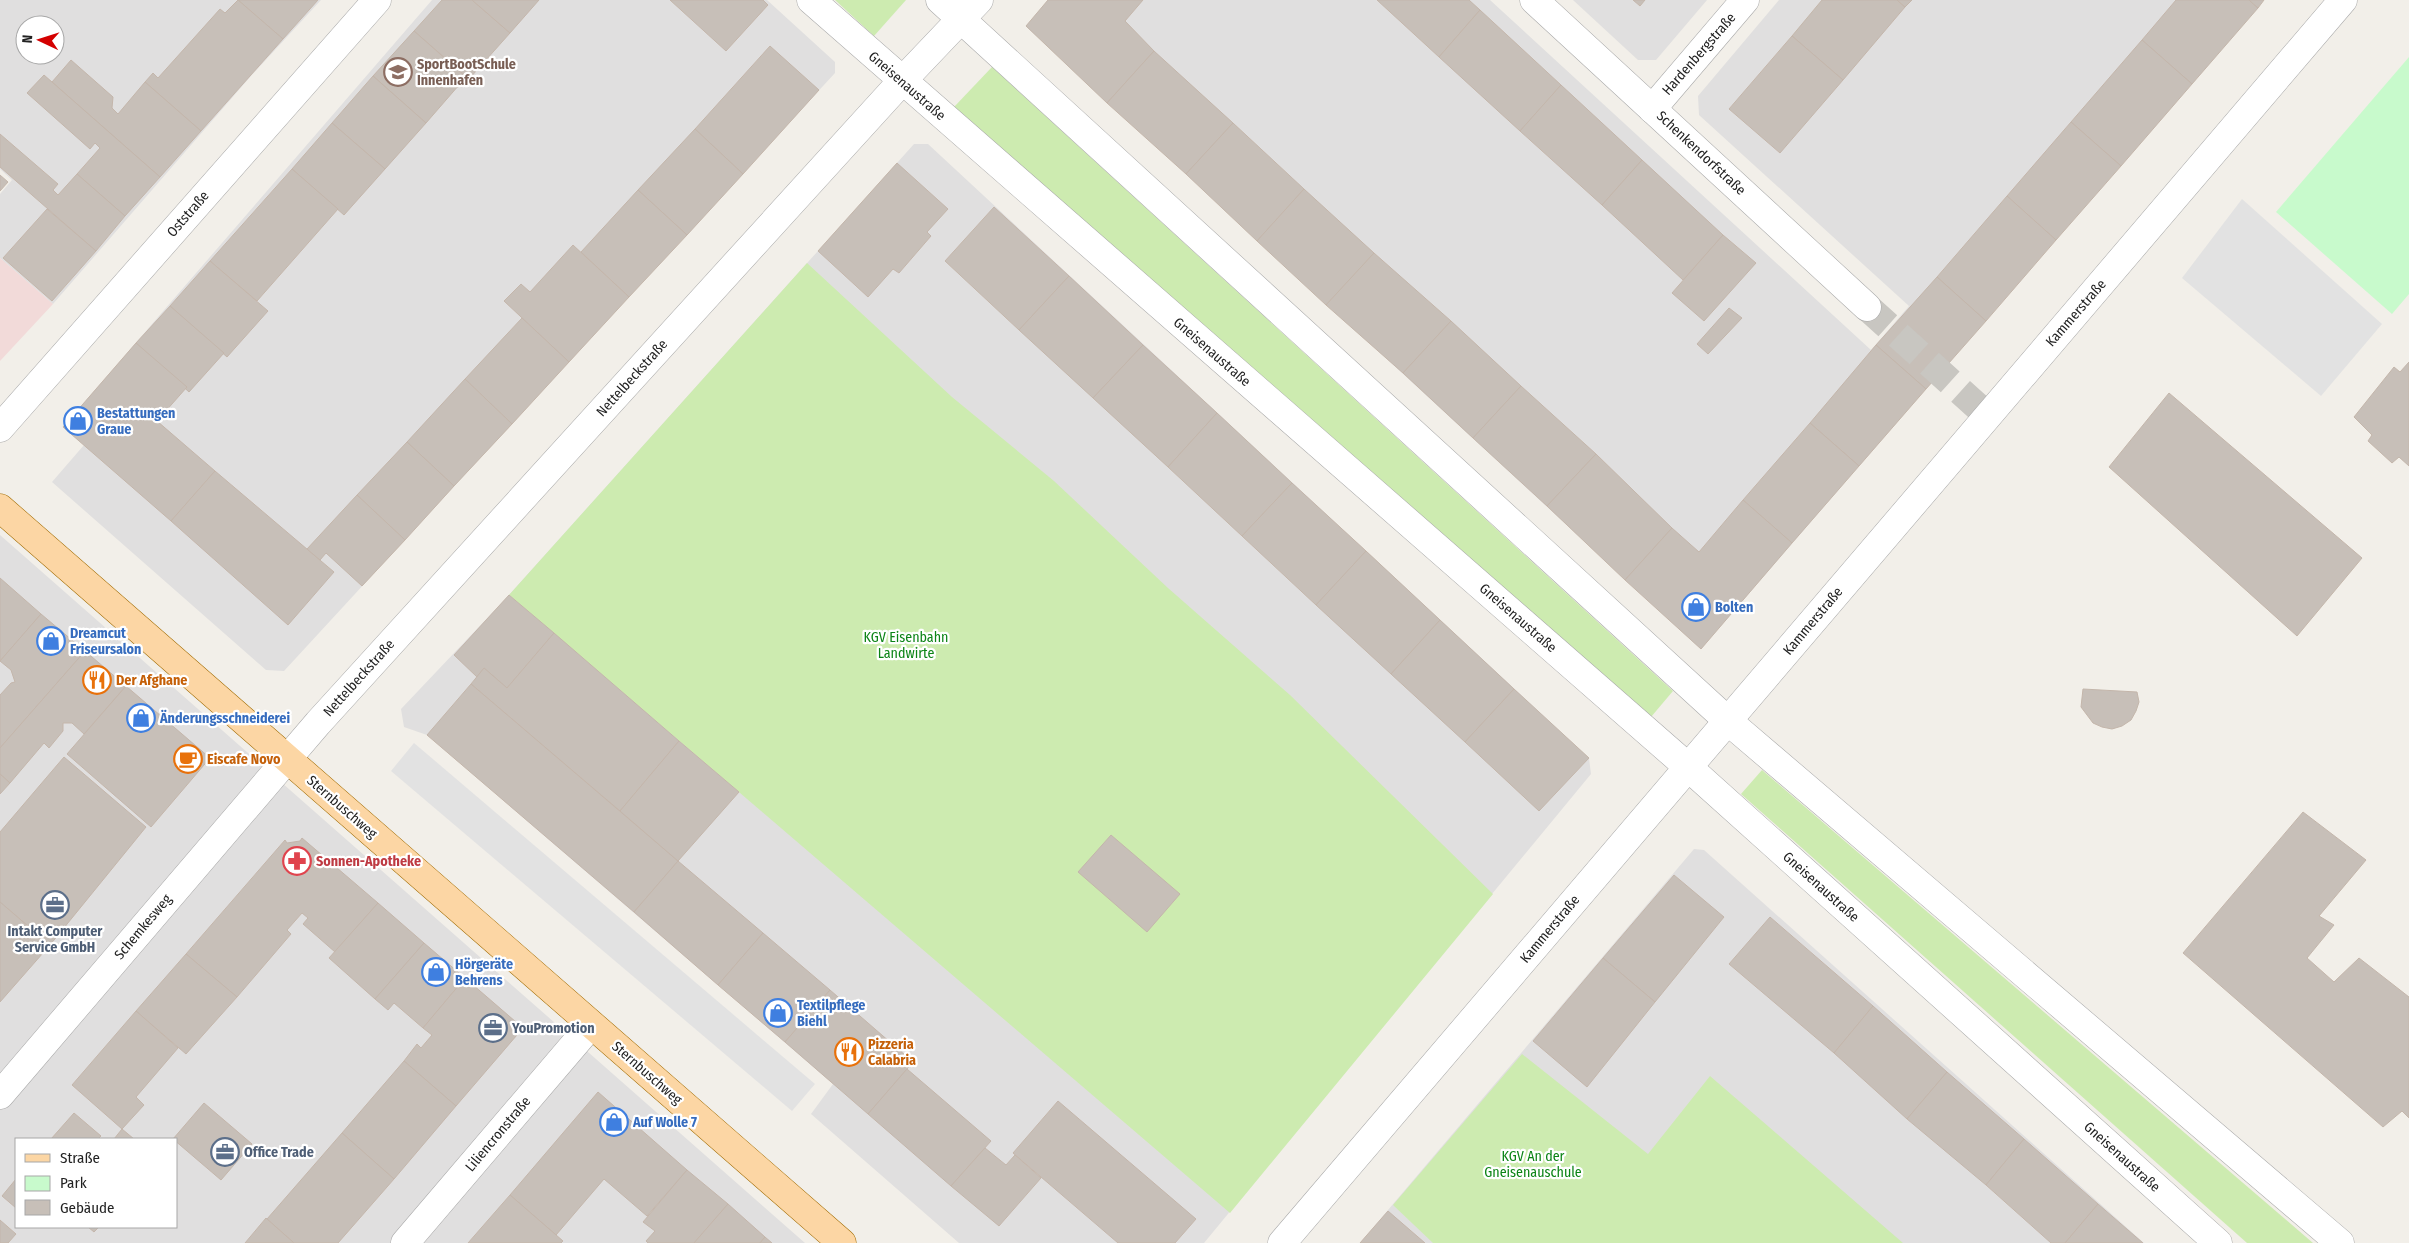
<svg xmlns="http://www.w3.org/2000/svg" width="2409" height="1243" font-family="'Fira Sans Condensed',sans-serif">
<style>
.residential{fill:#e0dfdf;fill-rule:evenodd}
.commercial{fill:#f2dad9}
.grass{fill:#cdebb0}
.park{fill:#c8facc}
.parking{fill:#e2e2e2}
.building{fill:#c7bfb8;stroke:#c4b6ab}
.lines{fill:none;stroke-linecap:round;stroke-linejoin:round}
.minor-tunnel{stroke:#c8c6c1;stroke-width:28;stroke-dasharray:28 14;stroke-linecap:butt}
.minor-casing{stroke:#a9a9a9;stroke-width:29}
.major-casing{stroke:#a06b00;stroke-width:29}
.minor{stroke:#fff;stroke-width:28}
.major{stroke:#fcd6a4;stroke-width:28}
.labels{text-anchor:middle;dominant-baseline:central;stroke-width:4.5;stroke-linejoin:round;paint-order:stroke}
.street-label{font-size:14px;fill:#222;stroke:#fff}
.education-label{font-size:14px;font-weight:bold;fill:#785e54;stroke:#fff;text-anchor:start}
.shop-label{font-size:14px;font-weight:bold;fill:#366cbe;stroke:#fff;text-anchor:start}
.park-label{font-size:14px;fill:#0c8416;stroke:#fff}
.food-label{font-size:14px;font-weight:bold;fill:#c56008;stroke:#fff;text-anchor:start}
.health-label{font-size:14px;font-weight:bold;fill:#be3a42;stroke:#fff;text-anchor:start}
.service-label{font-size:14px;font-weight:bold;fill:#4e5e75;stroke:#fff;text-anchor:start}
</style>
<rect width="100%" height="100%" fill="#f2efe9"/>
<g class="residential">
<path d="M 0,0 L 321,0 L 251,76 L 53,304 L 0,258 L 0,194 L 12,180 L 0,169 ZM 25,25 L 55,25 L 55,55 L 25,55 Z"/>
<path d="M 432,0 L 767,0 L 835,62 L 835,73 L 284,671 L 266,670 L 52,482 L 84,445 L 63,427 Z"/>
<path d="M 1048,0 L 1490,0 L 1871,350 L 1909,306 L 1699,115 L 1698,96 L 1779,0 L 2262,0 L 1701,649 L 1026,26 Z"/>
<path d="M 1573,0 L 1707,0 L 1656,60 L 1638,60 Z"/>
<path d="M 914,144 L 928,144 L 1589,758 L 1591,774 L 1204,1243 L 959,1243 L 811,1114 L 833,1084 L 427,735 L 404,727 L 401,709 L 509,595 Z"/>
<path d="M 0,535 L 588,1052 L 805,1243 L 0,1243 ZM 16,1139 L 176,1139 L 176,1227 L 16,1227 Z"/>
<path d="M 1694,849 L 1704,850 L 2144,1243 L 1360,1243 Z"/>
</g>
<path class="commercial" d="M 0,258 L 53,304 L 0,361 Z"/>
<g class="grass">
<path d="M 835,0 L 906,0 L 874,36 Z"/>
<path d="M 992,67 L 1673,691 L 1651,717 L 954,107 Z"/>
<path d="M 807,263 L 952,397 L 1054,481 L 1168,588 L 1290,695 L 1493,894 L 1230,1213 L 509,595 Z"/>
<path d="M 1762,770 L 2313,1243 L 2247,1243 L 1741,794 Z"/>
<path d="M 1522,1054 L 1648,1154 L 1710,1076 L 1903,1243 L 1433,1243 L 1393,1205 Z"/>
</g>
<path class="park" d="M 2409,57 L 2409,294 L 2392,314 L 2276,212 Z"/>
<g class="parking">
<path d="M 2242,199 L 2382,324 L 2321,396 L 2182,278 Z"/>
<path d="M 414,743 L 815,1084 L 792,1111 L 391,771 Z"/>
</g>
<g class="building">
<path d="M 238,0 L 318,0 L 283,39 Z"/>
<path d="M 238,0 L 283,39 L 201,131 L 145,82 L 153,73 L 158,78 L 220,9 L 225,13 Z"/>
<path d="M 442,0 L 472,0 L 510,33 L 469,79 L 414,31 Z"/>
<path d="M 472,0 L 539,0 L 510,33 Z"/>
<path d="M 670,0 L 763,0 L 768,5 L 726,51 Z"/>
<path d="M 1048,0 L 1143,0 L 1125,21 L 1154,51 L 1107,103 L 1026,26 Z"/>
<path d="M 1377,0 L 1469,0 L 1480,10 L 1439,57 Z"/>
<path d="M 1633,0 L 1645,0 L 1640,6 Z"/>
<path d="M 1822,0 L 1897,0 L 1905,7 L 1843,80 L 1792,36 Z"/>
<path d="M 1897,0 L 1912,0 L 1905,7 Z"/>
<path d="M 2176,0 L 2249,0 L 2258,8 L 2192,84 L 2142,40 Z"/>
<path d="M 2249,0 L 2264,0 L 2258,8 Z"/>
<path d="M 1480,10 L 1561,85 L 1520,131 L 1439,57 Z"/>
<path d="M 414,31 L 466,77 L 426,123 L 373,76 Z"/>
<path d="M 1792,36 L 1843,80 L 1780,153 L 1729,109 Z"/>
<path d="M 2142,40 L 2192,84 L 2121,166 L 2071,122 Z"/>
<path d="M 770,46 L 819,90 L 743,174 L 695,129 Z"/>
<path d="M 1154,51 L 1233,123 L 1186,174 L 1107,103 Z"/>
<path d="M 71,60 L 113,97 L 112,108 L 118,114 L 145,82 L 201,131 L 160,177 L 52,82 Z"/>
<path d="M 44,75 L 160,177 L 125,216 L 77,174 L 100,148 L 95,143 L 90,149 L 27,93 Z"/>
<path d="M 373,76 L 426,123 L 385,169 L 332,123 Z"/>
<path d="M 1561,85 L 1642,160 L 1602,205 L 1520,131 Z"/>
<path d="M 2071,122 L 2121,166 L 2056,240 L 2007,196 Z"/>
<path d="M 332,123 L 385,169 L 344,215 L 292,169 Z"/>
<path d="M 1233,123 L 1304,189 L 1257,241 L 1186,174 Z"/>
<path d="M 695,129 L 743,174 L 687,235 L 638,190 Z"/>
<path d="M 0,134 L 58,184 L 53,190 L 58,195 L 77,174 L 125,216 L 96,251 L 0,167 Z"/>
<path d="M 1642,160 L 1723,235 L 1683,280 L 1602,205 Z"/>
<path d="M 897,163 L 948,209 L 927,232 L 931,236 L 899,273 L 893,269 L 868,297 L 818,251 Z"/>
<path d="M 292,169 L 338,209 L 257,301 L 210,261 Z"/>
<path d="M 0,175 L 8,182 L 0,191 Z"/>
<path d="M 1304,189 L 1374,253 L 1326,305 L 1257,241 Z"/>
<path d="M 638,190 L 687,235 L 629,297 L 581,252 Z"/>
<path d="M 2007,196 L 2056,240 L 1986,321 L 1937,277 Z"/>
<path d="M 994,207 L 1069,276 L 1019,330 L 945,261 Z"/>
<path d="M 47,209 L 96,251 L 52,301 L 3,258 Z"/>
<path d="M 1723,235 L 1756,263 L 1704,321 L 1672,293 Z"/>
<path d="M 573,245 L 629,297 L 569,362 L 504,301 L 521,284 L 530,292 Z"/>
<path d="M 1374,253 L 1451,321 L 1403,373 L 1326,305 Z"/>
<path d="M 210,261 L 268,311 L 227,357 L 170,306 Z"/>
<path d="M 1069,276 L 1143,345 L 1093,398 L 1019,330 Z"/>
<path d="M 1937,277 L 1986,321 L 1926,389 L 1876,345 Z"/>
<path d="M 170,306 L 224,353 L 189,392 L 136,343 Z"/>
<path d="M 1729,308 L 1742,318 L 1708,354 L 1697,344 Z"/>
<path d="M 522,318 L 569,362 L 512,424 L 465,379 Z"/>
<path d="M 1451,321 L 1521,386 L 1473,438 L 1403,373 Z"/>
<path d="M 136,343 L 187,387 L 157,421 L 215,471 L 171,521 L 63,427 Z"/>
<path d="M 1143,345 L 1217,413 L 1168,467 L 1093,398 Z"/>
<path d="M 1876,345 L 1926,389 L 1859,466 L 1810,423 Z"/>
<path d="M 2409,362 L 2409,466 L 2399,457 L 2392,463 L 2368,441 L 2372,435 L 2354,417 L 2394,367 L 2400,372 Z"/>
<path d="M 465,379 L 512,424 L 454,486 L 407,442 Z"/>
<path d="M 1521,386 L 1596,454 L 1547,506 L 1473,438 Z"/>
<path d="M 2169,393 L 2362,558 L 2297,636 L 2109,467 Z"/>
<path d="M 1217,413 L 1292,483 L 1242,536 L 1168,467 Z"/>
<path d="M 1810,423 L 1859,466 L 1792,543 L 1743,500 Z"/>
<path d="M 407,442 L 454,486 L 405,540 L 357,495 Z"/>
<path d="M 1596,454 L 1672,528 L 1625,580 L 1547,506 Z"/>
<path d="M 215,471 L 334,572 L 288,625 L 171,521 Z"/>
<path d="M 1292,483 L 1366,551 L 1316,605 L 1242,536 Z"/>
<path d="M 357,495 L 405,540 L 362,586 L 326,553 L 320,560 L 307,549 Z"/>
<path d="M 1743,500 L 1792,543 L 1701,649 L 1625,580 L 1672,528 L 1699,552 Z"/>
<path d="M 1366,551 L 1440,620 L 1391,674 L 1316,605 Z"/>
<path d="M 0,578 L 41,614 L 0,661 Z"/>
<path d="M 509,595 L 554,633 L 507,688 L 484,668 L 477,677 L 454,655 Z"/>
<path d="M 41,614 L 85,651 L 0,748 L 0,695 L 11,683 L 15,682 L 11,670 L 0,661 Z"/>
<path d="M 1440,620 L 1514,689 L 1465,742 L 1391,674 Z"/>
<path d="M 554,633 L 679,741 L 620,811 L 471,684 L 484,668 L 507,688 Z"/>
<path d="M 85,651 L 126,686 L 84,734 L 72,723 L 63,723 L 63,731 L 49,748 L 44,743 L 10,783 L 0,774 L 0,748 Z"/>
<path d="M 471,684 L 678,861 L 634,912 L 427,735 Z"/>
<path d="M 126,686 L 210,758 L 151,827 L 67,754 Z"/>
<path d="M 1514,689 L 1589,758 L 1539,811 L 1465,742 Z"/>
<path d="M 2083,689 L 2137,692 L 2139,702 L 2136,711 L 2131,720 L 2122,726 L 2112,729 L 2102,727 L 2093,723 L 2081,707 Z"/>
<path d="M 679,741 L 739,792 L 678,861 L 620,811 Z"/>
<path d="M 64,757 L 146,827 L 50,945 L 0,902 L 0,832 Z"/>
<path d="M 0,774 L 10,783 L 0,794 Z"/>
<path d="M 2303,812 L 2366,860 L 2319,916 L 2334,925 L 2307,958 L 2334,982 L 2359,958 L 2409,997 L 2409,1118 L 2402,1111 L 2383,1127 L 2183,953 Z"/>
<path d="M 1111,835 L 1180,894 L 1147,932 L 1078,872 Z"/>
<path d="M 302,838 L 378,903 L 335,952 L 303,924 L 308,918 L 302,913 L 287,930 L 291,934 L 237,997 L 186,954 L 285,840 L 287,843 L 300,841 Z"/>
<path d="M 678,861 L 763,933 L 718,985 L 634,912 Z"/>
<path d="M 1674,875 L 1724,917 L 1655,1002 L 1603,958 Z"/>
<path d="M 0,902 L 50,945 L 0,1002 Z"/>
<path d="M 378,903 L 424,943 L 375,999 L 329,958 Z"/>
<path d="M 1770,917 L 1873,1006 L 1834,1053 L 1729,964 Z"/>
<path d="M 763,933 L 830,990 L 785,1042 L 718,985 Z"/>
<path d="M 424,943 L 465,978 L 423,1028 L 394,1003 L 388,1010 L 375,999 Z"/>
<path d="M 186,954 L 237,997 L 186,1054 L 136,1011 Z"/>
<path d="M 1603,958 L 1655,1002 L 1587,1087 L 1533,1041 Z"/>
<path d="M 465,978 L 516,1022 L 517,1035 L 456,1106 L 404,1061 L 417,1044 L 421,1048 L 432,1035 L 423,1028 Z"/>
<path d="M 830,990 L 913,1062 L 868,1114 L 785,1042 Z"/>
<path d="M 1873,1006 L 1947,1072 L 1907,1119 L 1834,1053 Z"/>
<path d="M 136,1011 L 178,1048 L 136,1097 L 144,1105 L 122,1129 L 72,1085 Z"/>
<path d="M 404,1061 L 456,1106 L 394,1179 L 342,1133 Z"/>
<path d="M 907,1069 L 991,1141 L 951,1186 L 868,1114 Z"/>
<path d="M 1947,1072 L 2024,1139 L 1986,1185 L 1907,1119 Z"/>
<path d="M 598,1092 L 687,1170 L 647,1216 L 604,1179 L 556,1235 L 510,1195 Z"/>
<path d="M 1058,1101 L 1196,1219 L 1175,1243 L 1118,1243 L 1013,1153 Z"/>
<path d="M 204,1103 L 252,1144 L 221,1180 L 173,1139 Z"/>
<path d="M 74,1113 L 101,1136 L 98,1139 L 51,1139 Z"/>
<path d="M 122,1129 L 134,1139 L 114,1139 Z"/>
<path d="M 342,1133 L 394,1179 L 338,1243 L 294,1243 L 267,1219 Z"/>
<path d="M 2024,1139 L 2098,1204 L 2065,1243 L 2051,1243 L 1986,1185 Z"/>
<path d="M 985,1148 L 1006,1165 L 1015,1155 L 1041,1178 L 999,1226 L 951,1186 Z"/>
<path d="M 687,1170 L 728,1204 L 694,1243 L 648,1243 L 646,1241 L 655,1231 L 643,1222 Z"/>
<path d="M 16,1179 L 16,1208 L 2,1196 Z"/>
<path d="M 510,1195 L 563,1241 L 561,1243 L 468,1243 Z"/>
<path d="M 728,1204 L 765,1237 L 760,1243 L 694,1243 Z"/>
<path d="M 2098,1204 L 2143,1243 L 2065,1243 Z"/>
<path d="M 1388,1211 L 1425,1243 L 1360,1243 Z"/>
<path d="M 266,1218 L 267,1219 L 294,1243 L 245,1243 Z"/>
<path d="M 0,1220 L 16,1234 L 8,1243 L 0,1243 Z"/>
<path d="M 88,1227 L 99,1227 L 94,1232 Z"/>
<path d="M 765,1237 L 772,1243 L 760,1243 Z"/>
</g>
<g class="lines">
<path class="minor-tunnel" d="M 1867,307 L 1988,416"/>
<defs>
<g id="minor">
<path d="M 811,0 L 1688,767 L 2218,1243"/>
<path d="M 940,0 L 1728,721 L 2340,1243"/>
<path d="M 1534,0 L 1867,307"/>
<path d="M 1652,109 L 1745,0"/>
<path d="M 0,428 L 377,0"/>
<path d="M 0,1095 L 318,723 L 902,81 L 979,0"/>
<path d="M 405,1243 L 591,1025"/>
<path d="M 1282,1243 L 2343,0"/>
</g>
<path id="major" d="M 0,508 L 842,1243"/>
</defs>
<use href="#minor" class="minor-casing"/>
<use href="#major" class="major-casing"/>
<use href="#minor" class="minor"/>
<use href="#major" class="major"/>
</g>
<defs>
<symbol id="school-ring" viewBox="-11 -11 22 22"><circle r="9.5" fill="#fff" stroke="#8d6e63" stroke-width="1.5"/><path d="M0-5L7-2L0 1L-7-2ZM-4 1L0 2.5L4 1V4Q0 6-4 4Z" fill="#8d6e63"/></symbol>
<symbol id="shop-ring" viewBox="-11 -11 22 22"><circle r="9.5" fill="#fff" stroke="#3f7fe0" stroke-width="1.5"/><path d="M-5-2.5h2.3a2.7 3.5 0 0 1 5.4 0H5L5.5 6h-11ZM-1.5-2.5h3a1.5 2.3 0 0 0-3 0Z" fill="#3f7fe0"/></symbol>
<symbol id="restaurant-ring" viewBox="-11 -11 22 22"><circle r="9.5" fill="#fff" stroke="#e8710a" stroke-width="1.5"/><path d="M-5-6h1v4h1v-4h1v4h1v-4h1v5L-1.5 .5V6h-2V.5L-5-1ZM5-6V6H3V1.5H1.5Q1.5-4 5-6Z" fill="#e8710a"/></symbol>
<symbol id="cafe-ring" viewBox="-11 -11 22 22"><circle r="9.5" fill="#fff" stroke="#e8710a" stroke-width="1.5"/><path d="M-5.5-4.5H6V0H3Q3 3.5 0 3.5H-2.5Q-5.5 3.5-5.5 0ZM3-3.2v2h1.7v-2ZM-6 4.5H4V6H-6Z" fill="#e8710a"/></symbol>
<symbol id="pharmacy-ring" viewBox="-11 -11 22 22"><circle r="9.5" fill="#fff" stroke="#e0444e" stroke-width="1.5"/><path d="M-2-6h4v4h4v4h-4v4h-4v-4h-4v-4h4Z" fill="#e0444e"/></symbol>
<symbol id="office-ring" viewBox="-11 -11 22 22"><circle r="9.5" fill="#fff" stroke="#5c6f8a" stroke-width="1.5"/><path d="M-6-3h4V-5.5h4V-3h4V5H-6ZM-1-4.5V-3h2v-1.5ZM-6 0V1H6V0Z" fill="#5c6f8a"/></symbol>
</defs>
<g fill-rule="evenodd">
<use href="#school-ring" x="382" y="56" width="32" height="32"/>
<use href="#shop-ring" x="62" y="405" width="32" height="32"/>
<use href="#shop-ring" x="1680" y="591" width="32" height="32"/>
<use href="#shop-ring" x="35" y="625" width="32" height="32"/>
<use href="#restaurant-ring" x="81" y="664" width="32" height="32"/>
<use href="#shop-ring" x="125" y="702" width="32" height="32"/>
<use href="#cafe-ring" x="172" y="743" width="32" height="32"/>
<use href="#pharmacy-ring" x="281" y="845" width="32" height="32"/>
<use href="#office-ring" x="39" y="889" width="32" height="32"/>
<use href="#shop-ring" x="420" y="956" width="32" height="32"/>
<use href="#shop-ring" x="762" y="997" width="32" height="32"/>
<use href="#office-ring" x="477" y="1012" width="32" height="32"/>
<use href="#restaurant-ring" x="833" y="1036" width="32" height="32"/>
<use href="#shop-ring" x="598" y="1106" width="32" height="32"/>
<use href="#office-ring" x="209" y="1136" width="32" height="32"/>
</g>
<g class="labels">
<g class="street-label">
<text transform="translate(1699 54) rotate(-49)">Hardenbergstraße</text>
<text transform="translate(907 86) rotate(41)">Gneisenaustraße</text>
<text transform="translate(1701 153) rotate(43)">Schenkendorfstraße</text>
<text transform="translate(188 214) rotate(-49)">Oststraße</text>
<text transform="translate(2076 313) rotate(-49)">Kammerstraße</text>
<text transform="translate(1212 352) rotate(41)">Gneisenaustraße</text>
<text transform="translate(632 378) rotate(-48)">Nettelbeckstraße</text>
<text transform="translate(1518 618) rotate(41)">Gneisenaustraße</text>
<text transform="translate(1813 621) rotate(-50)">Kammerstraße</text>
<text transform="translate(359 678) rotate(-48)">Nettelbeckstraße</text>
<text transform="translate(342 807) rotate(41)">Sternbuschweg</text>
<text transform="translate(1821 887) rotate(42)">Gneisenaustraße</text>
<text transform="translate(143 927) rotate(-50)">Schemkesweg</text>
<text transform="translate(1550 929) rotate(-50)">Kammerstraße</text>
<text transform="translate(647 1073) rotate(41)">Sternbuschweg</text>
<text transform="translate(498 1134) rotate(-50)">Liliencronstraße</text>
<text transform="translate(2122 1157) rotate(42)">Gneisenaustraße</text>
</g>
<g class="education-label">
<text x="417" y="64">SportBootSchule<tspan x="417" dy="16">Innenhafen</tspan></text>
</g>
<g class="shop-label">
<text x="97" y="413">Bestattungen<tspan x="97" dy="16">Graue</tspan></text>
<text x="1715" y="607">Bolten</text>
<text x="70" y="633">Dreamcut<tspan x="70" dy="16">Friseursalon</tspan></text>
<text x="160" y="718">Änderungsschneiderei</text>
<text x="455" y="964">Hörgeräte<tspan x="455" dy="16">Behrens</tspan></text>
<text x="797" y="1005">Textilpflege<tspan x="797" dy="16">Biehl</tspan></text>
<text x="633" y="1122">Auf Wolle 7</text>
</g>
<g class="park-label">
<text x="906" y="637">KGV Eisenbahn<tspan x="906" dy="16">Landwirte</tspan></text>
<text x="1533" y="1156">KGV An der<tspan x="1533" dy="16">Gneisenauschule</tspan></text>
</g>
<g class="food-label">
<text x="116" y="680">Der Afghane</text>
<text x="207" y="759">Eiscafe Novo</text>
<text x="868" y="1044">Pizzeria<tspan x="868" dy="16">Calabria</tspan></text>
</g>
<g class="health-label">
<text x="316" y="861">Sonnen-Apotheke</text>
</g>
<g class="service-label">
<text x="55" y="931" text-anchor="middle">Intakt Computer<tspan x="55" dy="16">Service GmbH</tspan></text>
<text x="512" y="1028">YouPromotion</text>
<text x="244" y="1152">Office Trade</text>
</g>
</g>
<rect x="15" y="1138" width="162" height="90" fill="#ffffff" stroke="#a7a7a7"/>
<rect x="25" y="1154" width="25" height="8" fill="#fcd6a4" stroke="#a7a7a7"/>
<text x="60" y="1163" font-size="15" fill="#222222">Straße</text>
<rect x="25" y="1176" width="25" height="15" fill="#c8facc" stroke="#a7a7a7"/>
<text x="60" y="1188" font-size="15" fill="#222222">Park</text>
<rect x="25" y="1200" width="25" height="15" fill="#c7bfb8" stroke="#a7a7a7"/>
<text x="60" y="1213" font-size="15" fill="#222222">Gebäude</text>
<g transform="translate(40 40) rotate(274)"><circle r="24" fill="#ffffff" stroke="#a7a7a7"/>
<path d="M0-4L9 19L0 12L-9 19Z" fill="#d40000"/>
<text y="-8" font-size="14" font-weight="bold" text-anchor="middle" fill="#222222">N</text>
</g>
</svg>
